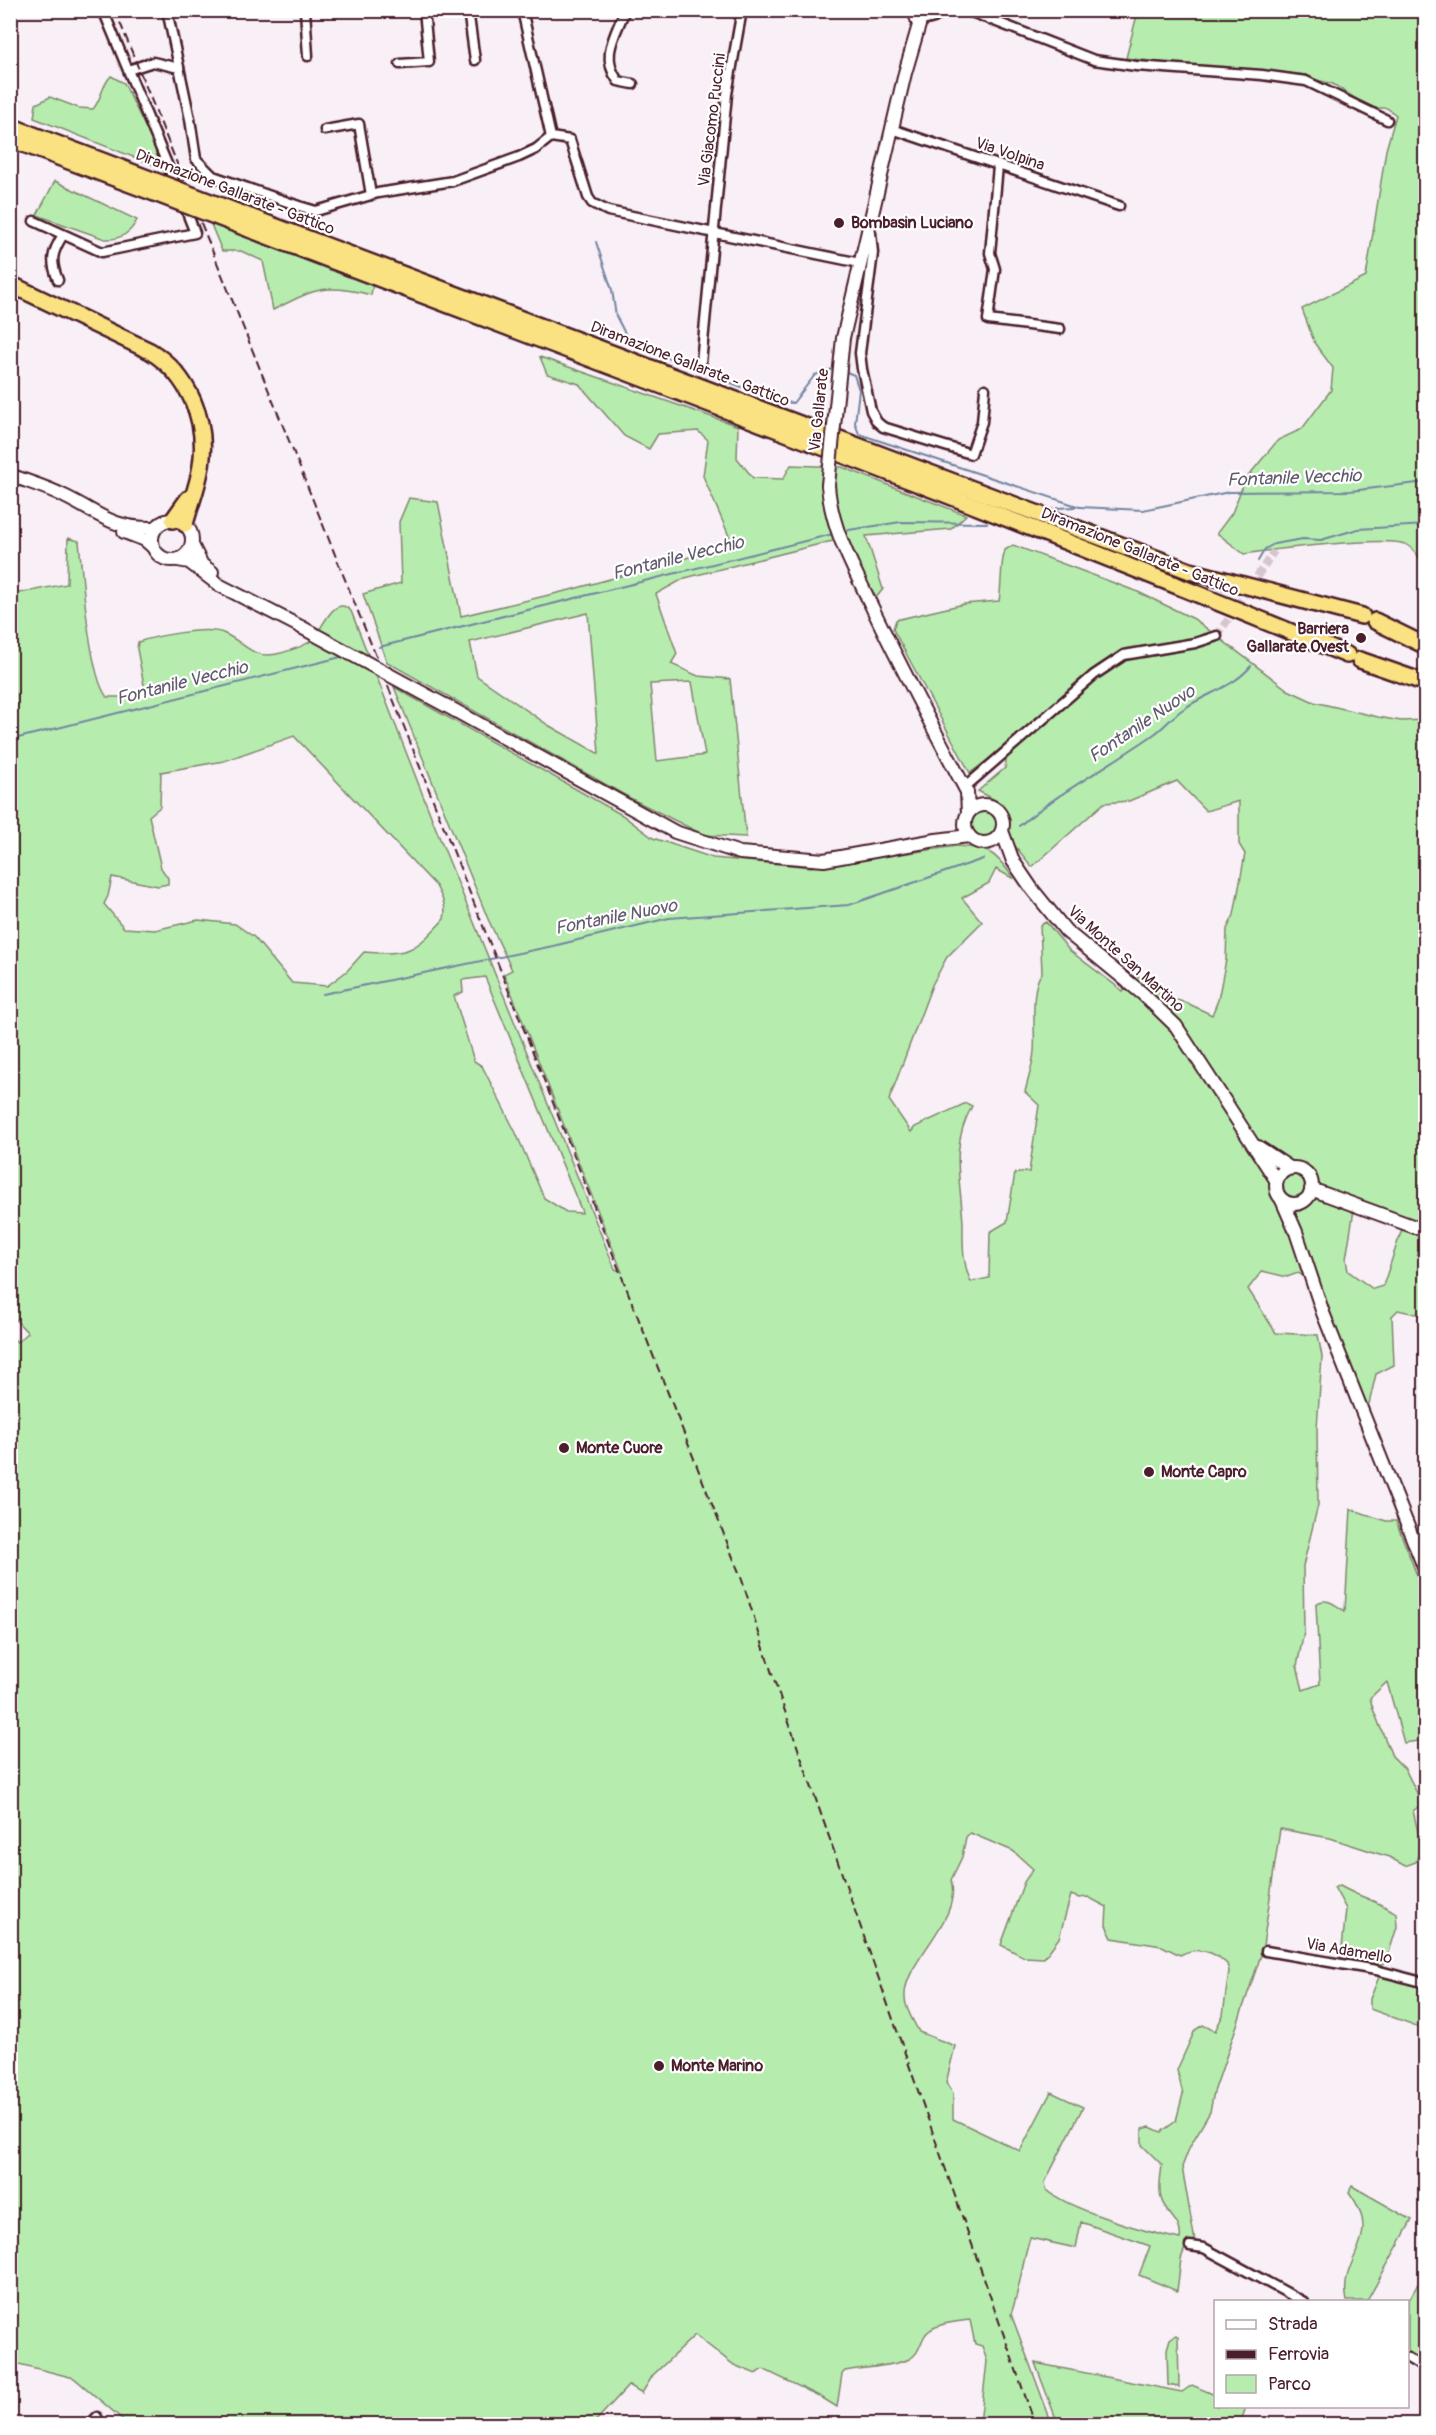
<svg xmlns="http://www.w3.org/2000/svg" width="1436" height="2435" font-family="Pangolin,sans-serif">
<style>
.green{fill:#b6edaf;stroke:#80866d;stroke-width:1.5;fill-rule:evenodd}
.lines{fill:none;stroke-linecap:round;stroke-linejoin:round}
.stream{stroke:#73859f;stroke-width:2}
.street-tunnel{stroke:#d5c5ce;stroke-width:8;stroke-dasharray:8 4;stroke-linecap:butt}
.street-casing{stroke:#4a1f2b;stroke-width:13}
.secondary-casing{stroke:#4a1f2b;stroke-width:16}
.highway-casing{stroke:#4a1f2b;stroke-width:20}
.street{stroke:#fff;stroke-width:8}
.secondary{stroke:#fff;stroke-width:12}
.highway{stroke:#fae181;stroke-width:15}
.rail{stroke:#4a1f2b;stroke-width:2;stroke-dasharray:9 4.5;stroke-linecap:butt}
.secondary-bridge-casing{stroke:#4a1f2b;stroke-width:16;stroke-linecap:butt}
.highway-bridge-casing{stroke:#4a1f2b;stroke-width:20;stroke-linecap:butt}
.secondary-bridge{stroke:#fff;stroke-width:12}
.highway-bridge{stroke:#fae181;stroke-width:15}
.poi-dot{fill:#4a1f2b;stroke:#fff;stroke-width:2}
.labels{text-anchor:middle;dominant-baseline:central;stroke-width:4.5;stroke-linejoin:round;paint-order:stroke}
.street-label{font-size:16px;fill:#4a1f2b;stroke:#fff}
.poi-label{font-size:16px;font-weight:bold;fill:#4a1f2b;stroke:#fff;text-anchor:start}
.water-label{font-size:18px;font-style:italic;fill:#625a6f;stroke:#fff}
</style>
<rect width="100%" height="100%" fill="#f8eff7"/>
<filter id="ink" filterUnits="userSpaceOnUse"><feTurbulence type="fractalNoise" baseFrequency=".0167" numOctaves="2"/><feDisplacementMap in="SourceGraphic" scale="12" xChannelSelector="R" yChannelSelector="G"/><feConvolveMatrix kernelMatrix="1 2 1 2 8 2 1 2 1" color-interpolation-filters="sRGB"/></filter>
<g filter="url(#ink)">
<g class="green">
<path d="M 1138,11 L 1425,11 L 1425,565 C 1420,559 1414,548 1407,545 C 1389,535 1270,550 1244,554 L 1217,533 L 1232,513 L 1245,480 L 1278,440 L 1302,429 L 1331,390 L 1333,368 L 1315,344 L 1302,309 L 1366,277 L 1386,150 L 1396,115 L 1387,108 L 1370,108 L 1333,84 L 1313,79 L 1305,75 L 1251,69 L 1205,68 L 1126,58 Z"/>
<path d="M 111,76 L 124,83 L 162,162 L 156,166 L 34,118 L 36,104 L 50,97 L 79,108 L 93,109 C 102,99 101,86 111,76 Z"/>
<path d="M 55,181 L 137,220 C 130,234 120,240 105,239 L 37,215 Z"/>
<path d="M 210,222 L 373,284 L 371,295 C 324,283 315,289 273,310 L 263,261 L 241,251 L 222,251 Z"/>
<path d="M 540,357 L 738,426 L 737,458 L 753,478 L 783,479 L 791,465 L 842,467 L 966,515 L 951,529 L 866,536 L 883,589 L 875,599 L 847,539 L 828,542 L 685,578 L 656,594 L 677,654 L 671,664 L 698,676 L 730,679 L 746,837 L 704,835 L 630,798 L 387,662 L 363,594 L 401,583 L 399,522 L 409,498 L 438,502 L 461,616 L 570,590 L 733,545 L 703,476 L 708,440 L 698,431 L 658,434 L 649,449 L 624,436 L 579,384 L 547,374 ZM 588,613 L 599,754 L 548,725 L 477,676 L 470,642 ZM 692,682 L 705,755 L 657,761 L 650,684 Z"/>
<path d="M 68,538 L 79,541 C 82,572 89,676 107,697 L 121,697 L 145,690 L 137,649 L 138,642 C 156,636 206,626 223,633 C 247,643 251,661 281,653 C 291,650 303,647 311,641 C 322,632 333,592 351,611 L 438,834 L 615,1269 L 622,1272 L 504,974 L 512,970 L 488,919 L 394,687 L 622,815 L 653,838 L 713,858 L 811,867 L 957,846 C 990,848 996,853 1014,879 L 996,869 L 989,883 L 962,898 L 982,922 L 947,957 L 932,985 L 889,1100 L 911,1132 L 915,1127 L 966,1103 L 972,1106 C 949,1148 961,1180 963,1224 C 963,1245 962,1262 971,1282 L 989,1278 L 990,1232 L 1007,1222 L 1015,1173 L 1029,1172 L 1039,1105 L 1025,1092 C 1028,1079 1033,1065 1034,1051 C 1036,1032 1029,988 1042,973 L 1040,925 L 1046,922 L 1069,950 L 1123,991 L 1130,978 L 1135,976 L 1142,978 L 1162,996 L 1187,1003 L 1212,1015 L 1218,1000 L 1226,960 L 1227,929 L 1234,915 L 1245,854 L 1239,844 L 1239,801 L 1206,811 L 1177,781 L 1129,801 L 1104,803 L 1032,867 L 1011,841 L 1003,804 L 978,791 L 1005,768 L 1008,745 L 970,773 L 893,629 L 896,620 L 964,604 L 999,601 C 1002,584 1000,565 1005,550 L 1013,545 L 1138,592 L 1194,619 L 1288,690 L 1314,702 L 1378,717 L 1401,721 L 1425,720 L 1425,1316 L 1398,1310 L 1392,1316 L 1394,1365 L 1376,1374 L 1368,1408 L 1328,1311 L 1321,1285 L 1298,1273 L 1287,1277 L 1262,1271 L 1248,1289 L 1276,1333 L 1318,1335 L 1322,1357 L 1317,1428 L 1318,1505 L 1303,1566 L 1304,1632 L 1297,1666 L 1303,1690 L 1320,1684 L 1316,1604 C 1326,1596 1336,1606 1345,1611 L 1351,1509 L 1386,1521 L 1396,1521 L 1425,1596 L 1425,1740 L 1404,1743 L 1387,1682 L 1370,1698 L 1373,1709 L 1392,1756 L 1405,1769 L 1421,1801 L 1422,1804 L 1413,1811 L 1421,1844 L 1416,1862 L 1405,1866 L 1389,1857 L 1330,1838 L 1280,1829 L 1262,1952 L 1214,2092 L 1210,2112 L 1190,2146 L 1182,2167 L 1195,2241 L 1187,2242 L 1181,2259 L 1177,2291 L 1139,2275 L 1150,2246 L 1081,2222 L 1076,2248 L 1030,2238 C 1022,2263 1020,2289 1011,2314 L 1052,2424 L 980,2424 L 987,2361 L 982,2346 L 975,2344 L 970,2320 C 957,2322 931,2323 924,2337 C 919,2346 919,2354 909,2359 C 897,2366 860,2368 845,2371 L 842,2374 L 837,2407 L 821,2397 L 763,2369 L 756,2374 L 734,2365 L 695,2335 L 653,2375 L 642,2393 L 629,2385 L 593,2424 L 128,2424 L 74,2378 L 11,2362 L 10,1335 L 17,1342 L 28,1333 L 10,1314 L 11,590 L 20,593 L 67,584 ZM 294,736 L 436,886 C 442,897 447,906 444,919 C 414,952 409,955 364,952 L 347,971 L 327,986 L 292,983 L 254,937 L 235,924 L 198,920 L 155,930 L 124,928 L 104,904 L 108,896 L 112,877 L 158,886 L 168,884 L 168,878 L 161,868 L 149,816 L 160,807 L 161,772 L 224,761 ZM 485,977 L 582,1212 L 582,1213 L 566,1212 L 544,1198 L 516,1133 L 482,1066 L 474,1061 L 454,996 L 463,992 L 462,980 ZM 1354,1210 L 1402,1229 L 1383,1286 L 1373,1289 L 1348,1271 L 1346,1259 ZM 970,1833 L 1013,1851 L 1033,1869 L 1024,1882 L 1001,1945 L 1024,1957 L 1044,1958 L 1059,1938 L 1071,1895 L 1079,1898 L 1088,1897 L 1107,1907 L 1106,1925 L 1112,1938 L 1162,1946 L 1180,1955 C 1196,1946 1214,1951 1227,1964 L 1229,1971 L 1223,2015 L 1215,2031 L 1203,2025 L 1195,2030 L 1177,2070 L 1183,2094 L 1176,2121 L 1161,2132 L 1150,2127 L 1142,2129 L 1142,2145 L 1162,2165 C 1161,2175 1158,2188 1161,2198 C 1165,2214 1183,2221 1180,2239 C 1150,2233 1066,2209 1046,2189 L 1045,2182 L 1083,2107 L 1051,2092 L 1020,2151 L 953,2119 L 953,2093 L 946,2083 L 955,2046 L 919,2032 C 914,2022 905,2009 905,1998 C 902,1962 963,1921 951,1880 L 962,1857 L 966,1837 Z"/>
<circle cx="985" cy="824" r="13"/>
<path d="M 1340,1886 C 1359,1897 1378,1901 1396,1913 L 1397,1927 L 1386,1962 L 1379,1965 L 1341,1958 L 1346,1909 L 1334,1887 Z"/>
<path d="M 1386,1976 L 1425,1987 L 1425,2029 L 1370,2009 L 1370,1999 L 1379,1977 Z"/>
<path d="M 1352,2186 L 1412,2220 L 1367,2301 L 1347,2301 C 1337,2257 1386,2241 1349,2192 Z"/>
<path d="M 1425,2271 L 1425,2342 L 1416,2359 L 1408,2354 L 1408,2302 Z"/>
<path d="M 1176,2335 L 1178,2337 L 1179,2387 L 1168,2385 L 1167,2349 L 1170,2339 Z"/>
<path d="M 1035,2363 L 1182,2392 L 1192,2385 L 1215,2395 L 1216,2406 L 1246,2407 L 1240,2424 L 1058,2424 Z"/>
</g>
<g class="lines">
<g class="stream">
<path d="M 596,242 L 612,290 L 616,316 L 630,343 L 777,401 L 793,403 L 815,375 L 836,368"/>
<path d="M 844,371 L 854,375 L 859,390 L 855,423 L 859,434 L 1080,507"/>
<path d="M 1080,507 L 1143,510 L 1229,492 L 1350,491 L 1426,482"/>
<path d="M 1057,508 L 1075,507"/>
<path d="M 842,531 L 901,522 L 987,523"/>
<path d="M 1258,561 L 1265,549 L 1274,544 L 1303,539 L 1321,540 L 1358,529 L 1426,525"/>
<path d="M 379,647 L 833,534"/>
<path d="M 10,740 L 345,656"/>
<path d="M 1019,826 C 1061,791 1109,766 1153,735 C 1165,727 1173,715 1185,708 C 1207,693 1234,687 1251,666"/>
<path d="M 323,994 L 553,946 L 669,918 L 849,905 L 983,859"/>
</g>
<path class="street-tunnel" d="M 1217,636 L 1274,551"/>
<defs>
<g id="street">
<path d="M 103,10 L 177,188"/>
<path d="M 167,10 L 190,119 L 196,159 L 213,176 L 299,206 L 316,211 L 378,193 L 453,181 L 519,157 L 536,149 L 551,137"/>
<path d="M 305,10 L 308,56"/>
<path d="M 468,10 L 475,60"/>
<path d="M 522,10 L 551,137"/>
<path d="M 625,10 C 615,36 600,56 618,81 L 633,84"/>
<path d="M 966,10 L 1094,60 L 1136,66 L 1262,75 L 1306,81 L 1387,120"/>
<path d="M 919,22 L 934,18 L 945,10"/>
<path d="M 400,64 L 429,62 L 424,10"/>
<path d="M 128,70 L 153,62 L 179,68"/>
<path d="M 892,129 L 1119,206"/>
<path d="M 325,130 L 359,124 L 371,195"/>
<path d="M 551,137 L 570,140 L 588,197 L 592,203 L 608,211 L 860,263"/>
<path d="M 998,166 L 990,253 L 995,269 L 988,320 L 1060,329"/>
<path d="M 34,221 L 102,252 L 195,233 L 184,205"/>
<path d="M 871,233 L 873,253 L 860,353 L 862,369 L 871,411 L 877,422 L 883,427 L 971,454 L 982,422 L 985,389"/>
<path d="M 58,280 C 50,261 52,252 63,235"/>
<path d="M 701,363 L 727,94 L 742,10"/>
<path d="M 964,788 L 1094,675 L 1124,655 L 1195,643 L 1217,636"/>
<path d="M 1266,1951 L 1376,1970 L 1426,1983"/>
<path d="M 1190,2246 L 1204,2248 L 1304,2302"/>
<path d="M 1408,2358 L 1426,2369"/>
<path d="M 90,2424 L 97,2417"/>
</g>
<g id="secondary">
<path d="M 843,338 L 905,73 L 919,25 L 914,10"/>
<path d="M 10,475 C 28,482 47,487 64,496 C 101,514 111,529 155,528"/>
<path d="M 828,485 C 831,529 853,566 871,605 C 901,668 934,730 967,792 L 968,813"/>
<circle cx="172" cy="540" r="20"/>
<path d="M 124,532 L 145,540 L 153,547"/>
<path d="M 192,545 L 202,565 L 212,572"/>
<path d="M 178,560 L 189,562 L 219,585 L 301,627"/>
<path d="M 454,710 L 675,832 L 740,853 L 824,860 L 936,840 L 969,836"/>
<circle cx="984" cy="824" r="19"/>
<path d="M 1002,831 L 1013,861 L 1032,889 L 1066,931 L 1143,994 L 1176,1026 L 1276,1180"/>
<path d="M 1258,1147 L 1290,1168"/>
<circle cx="1294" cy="1186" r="18"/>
<path d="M 1311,1189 L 1426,1231"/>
<path d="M 1282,1200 L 1296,1232 L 1323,1313 L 1426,1572"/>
</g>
<g id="highway">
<path d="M 10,126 L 158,182"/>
<path d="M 10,139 L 157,194"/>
<path d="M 250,217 L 1190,571 L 1362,616"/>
<path d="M 249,229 C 616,369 985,505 1347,655"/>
<path d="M 10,284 L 150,351 C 189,375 208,421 201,466 C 198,486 190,505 185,524"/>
<path d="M 173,520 L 188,499"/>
<path d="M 1375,621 L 1426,646"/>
<path d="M 1360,660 L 1426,683"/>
</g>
</defs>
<use href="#street" class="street-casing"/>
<use href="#secondary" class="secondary-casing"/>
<use href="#highway" class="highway-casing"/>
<use href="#street" class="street"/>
<use href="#secondary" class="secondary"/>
<use href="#highway" class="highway"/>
<path class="rail" d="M 115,10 L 382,671 L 742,1580 L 774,1680 L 1035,2424"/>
<defs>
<g id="secondary-bridge">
<path d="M 828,485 L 843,338"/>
<path d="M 301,627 L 454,710"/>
</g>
<g id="highway-bridge">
<path d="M 158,182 L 250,217"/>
<path d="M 157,194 L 249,229"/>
</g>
</defs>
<use href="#secondary-bridge" class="secondary-bridge-casing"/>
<use href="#highway-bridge" class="highway-bridge-casing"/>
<use href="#secondary-bridge" class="secondary-bridge"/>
<use href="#highway-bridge" class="highway-bridge"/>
</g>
</g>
<g class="poi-dot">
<circle cx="839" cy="223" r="6"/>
<circle cx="1361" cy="638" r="6"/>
<circle cx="564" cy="1448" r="6"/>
<circle cx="1149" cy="1472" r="6"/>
<circle cx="659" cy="2066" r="6"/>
</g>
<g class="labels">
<g class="street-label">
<text transform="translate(712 120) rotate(-83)">Via Giacomo Puccini</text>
<text transform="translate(1010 154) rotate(19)">Via Volpina</text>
<text transform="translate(235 192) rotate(21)">Diramazione Gallarate - Gattico</text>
<text transform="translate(690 364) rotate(21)">Diramazione Gallarate - Gattico</text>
<text transform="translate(819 410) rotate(-84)">Via Gallarate</text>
<text transform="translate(1140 552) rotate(22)">Diramazione Gallarate - Gattico</text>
<text transform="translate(1126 959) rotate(42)">Via Monte San Martino</text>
<text transform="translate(1349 1951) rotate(10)">Via Adamello</text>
</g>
<g class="poi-label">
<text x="851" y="223">Bombasin Luciano</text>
<text x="1349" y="629" text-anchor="end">Barriera<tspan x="1349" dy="18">Gallarate Ovest</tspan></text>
<text x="576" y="1448">Monte Cuore</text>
<text x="1161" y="1472">Monte Capro</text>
<text x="671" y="2066">Monte Marino</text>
</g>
<g class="water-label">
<text transform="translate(1294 478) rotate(-2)">Fontanile Vecchio</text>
<text transform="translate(678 558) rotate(-14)">Fontanile Vecchio</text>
<text transform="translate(182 683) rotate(-14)">Fontanile Vecchio</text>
<text transform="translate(1142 724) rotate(-34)">Fontanile Nuovo</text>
<text transform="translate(616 917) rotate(-11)">Fontanile Nuovo</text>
</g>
</g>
<rect width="1436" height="2435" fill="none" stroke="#fff" stroke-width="36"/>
<rect x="18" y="18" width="1400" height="2399" fill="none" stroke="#4a1f2b" stroke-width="2" filter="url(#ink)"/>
<rect x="1214" y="2300" width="195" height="108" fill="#ffffff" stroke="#b7a5aa" stroke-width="1.5"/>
<rect x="1226" y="2320" width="30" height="9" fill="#ffffff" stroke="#b7a5aa" stroke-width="1.5"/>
<text x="1268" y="2330" font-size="18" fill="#4a1f2b">Strada</text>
<rect x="1226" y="2350" width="30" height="9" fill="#4a1f2b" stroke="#b7a5aa" stroke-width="1.5"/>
<text x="1268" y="2360" font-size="18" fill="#4a1f2b">Ferrovia</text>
<rect x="1226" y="2375" width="30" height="18" fill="#b6edaf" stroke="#b7a5aa" stroke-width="1.5"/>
<text x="1268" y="2390" font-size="18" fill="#4a1f2b">Parco</text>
</svg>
